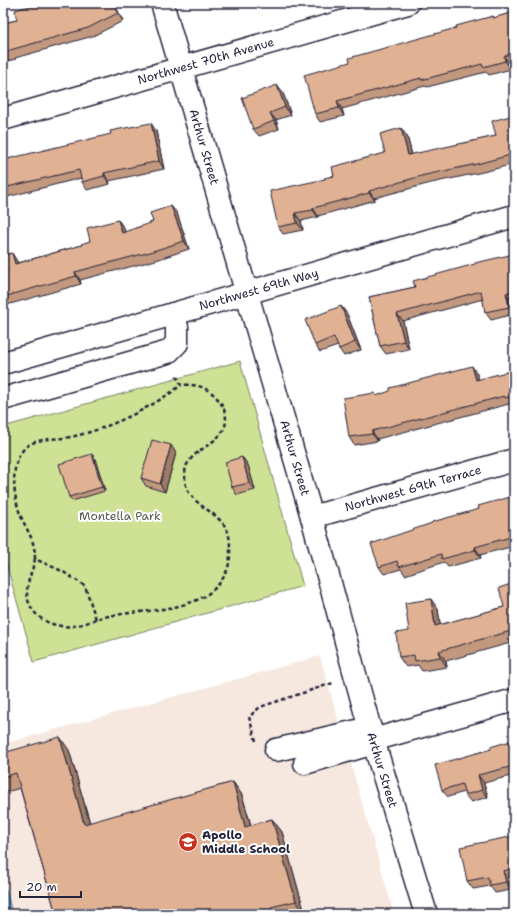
<svg xmlns="http://www.w3.org/2000/svg" width="517" height="917" font-family="'Shantell Sans',sans-serif">
<style>
.built{fill:#f6e8df}
.green{fill:#cee195;stroke:#788268}
.water{fill:#8fc2eb;stroke:#6382a5}
.lines{fill:none;stroke-linecap:round;stroke-linejoin:round}
.minor-casing{stroke:#22223b;stroke-width:25}
.path{stroke:#22223b;stroke-width:2.5;stroke-dasharray:4 3;stroke-linecap:butt}
.minor{stroke:#fff;stroke-width:22}
.wall{fill:#c2987e;stroke:#22223b}
.shaded-wall{fill:#9e7c67;stroke:#22223b}
.building{fill:#e1b193;stroke:#22223b}
.labels{text-anchor:middle;dominant-baseline:central;stroke-width:4;stroke-linejoin:round;paint-order:stroke}
.street-label{font-size:12px;fill:#22223b;stroke:#fff}
.park-label{font-size:12px;fill:#565b56;stroke:#fff}
.poi-label{font-size:12px;font-weight:bold;fill:#22223b;stroke:#fff;text-anchor:start}
</style>
<rect width="100%" height="100%" fill="#fff"/>
<filter id="ink" filterUnits="userSpaceOnUse"><feTurbulence type="fractalNoise" baseFrequency=".025" numOctaves="2"/><feDisplacementMap in="SourceGraphic" scale="8" xChannelSelector="R" yChannelSelector="G"/><feConvolveMatrix kernelMatrix="1 2 1 2 8 2 1 2 1" color-interpolation-filters="sRGB"/></filter>
<g filter="url(#ink)">
<path class="built" d="M 320,656 L 394,914 L 3,914 L 3,744 Z"/>
<path class="green" d="M 240,361 L 303,586 L 34,662 L 3,552 L 3,427 Z"/>
<path class="water" d="M 3,881 L 11,908 L 3,910 Z"/>
<g class="lines">
<defs>
<g id="minor">
<path id="s1" d="M 162,3 L 312,517 L 373,740 L 426,914"/>
<path id="s2" d="M 3,119 L 408,3"/>
<path id="s3" d="M 3,363 L 514,216"/>
<path d="M 3,399 L 168,352 L 177,343 L 177,327 L 173,314"/>
<path id="s4" d="M 312,517 L 514,460"/>
<path d="M 373,740 L 514,700"/>
<path d="M 276,750 L 370,728"/>
<path d="M 305,763 L 374,743"/>
</g>
</defs>
<use href="#minor" class="minor-casing"/>
<g class="path">
<path d="M 35,559 C 35,538 27,532 20,514 C 15,500 13,484 15,469 C 16,460 22,448 30,444 C 44,437 60,440 75,436 C 108,429 155,406 181,385"/>
<path d="M 96,619 C 89,622 81,625 73,626 C 51,629 27,615 27,592 C 27,581 33,570 35,559 L 62,571 L 85,586 L 96,619 C 132,608 197,616 221,581 C 227,573 230,564 230,553 C 230,546 230,538 228,532 C 219,509 184,505 185,477 C 185,472 185,467 188,463 C 198,446 227,441 226,418 C 225,410 222,403 216,397 C 206,386 195,384 181,385 L 176,375"/>
<path d="M 256,741 L 249,717 L 260,707 L 333,683"/>
</g>
<use href="#minor" class="minor"/>
</g>
<g class="wall">
<path d="M 34,3 L 58,3 L 59,4 L 114,3 L 123,21 L 93,36 L 15,58 L 16,59 L 3,62 L 3,23 L 17,20 L 34,5 Z"/>
<path d="M 514,12 L 514,62 L 509,63 L 511,69 L 489,75 L 486,72 L 427,87 L 425,86 L 342,109 L 344,116 L 320,122 L 315,114 L 350,62 L 456,28 L 493,16 L 494,18 Z"/>
<path d="M 283,93 L 291,115 L 276,120 L 279,129 L 259,136 L 253,129 Z"/>
<path d="M 514,115 L 514,164 L 483,172 L 431,183 L 374,198 L 375,200 L 318,216 L 318,217 L 301,221 L 303,230 L 283,234 L 278,227 L 325,179 L 385,153 L 407,136 L 412,155 L 496,136 Z"/>
<path d="M 156,131 L 164,169 L 109,181 L 110,184 L 87,190 L 82,182 L 81,178 L 3,198 L 3,160 Z"/>
<path d="M 177,213 L 189,249 L 156,260 L 80,280 L 81,284 L 3,306 L 3,255 L 17,261 L 18,263 L 82,245 L 90,241 L 118,220 L 124,228 L 125,232 Z"/>
<path d="M 514,254 L 514,300 L 511,301 L 514,314 L 491,320 L 485,312 L 483,299 L 403,321 L 409,349 L 386,354 L 380,346 L 369,297 L 415,287 Z"/>
<path d="M 341,306 L 347,314 L 361,350 L 344,356 L 339,349 L 338,346 L 320,352 L 315,345 Z"/>
<path d="M 514,370 L 514,404 L 510,405 L 509,404 L 377,439 L 378,441 L 354,445 L 349,437 L 375,393 L 376,396 L 477,374 L 479,380 Z"/>
<path d="M 176,453 L 165,492 L 146,486 L 141,478 Z"/>
<path d="M 242,457 L 248,465 L 255,490 L 237,495 L 232,487 Z"/>
<path d="M 95,458 L 105,491 L 72,501 L 69,497 Z"/>
<path d="M 514,496 L 514,546 L 480,555 L 481,558 L 448,567 L 444,562 L 405,575 L 401,569 L 384,574 L 379,567 L 479,509 Z"/>
<path d="M 514,583 L 514,642 L 446,661 L 447,667 L 422,671 L 418,665 L 406,667 L 399,657 L 409,631 L 438,609 L 440,625 L 504,607 Z"/>
<path d="M 514,740 L 514,775 L 484,783 L 488,797 L 471,802 L 465,795 L 464,792 L 448,797 L 442,790 L 491,749 Z"/>
<path d="M 69,750 L 90,823 L 233,782 L 242,795 L 251,825 L 272,819 L 282,832 L 305,914 L 56,914 L 20,788 L 3,793 L 3,753 Z"/>
<path d="M 514,836 L 514,877 L 509,878 L 511,890 L 495,893 L 490,886 L 473,889 L 467,881 Z"/>
</g>
<g class="shaded-wall">
<path d="M 55,3 L 58,3 L 61,14 L 56,6 Z"/>
<path d="M 113,3 L 114,3 L 123,21 L 118,13 Z"/>
<path d="M 504,56 L 509,63 L 511,69 L 505,61 Z"/>
<path d="M 277,85 L 283,93 L 291,115 L 285,107 Z"/>
<path d="M 337,101 L 342,109 L 344,116 L 339,108 Z"/>
<path d="M 270,113 L 276,120 L 279,129 L 274,121 Z"/>
<path d="M 151,123 L 156,131 L 164,169 L 159,161 Z"/>
<path d="M 401,128 L 407,136 L 414,163 L 408,155 Z"/>
<path d="M 104,173 L 109,181 L 110,184 L 104,176 Z"/>
<path d="M 369,191 L 374,198 L 375,200 L 369,193 Z"/>
<path d="M 171,206 L 177,213 L 189,249 L 184,241 Z"/>
<path d="M 313,208 L 318,216 L 318,217 L 313,210 Z"/>
<path d="M 295,213 L 301,221 L 303,230 L 297,223 Z"/>
<path d="M 118,220 L 124,228 L 127,241 L 122,233 Z"/>
<path d="M 12,253 L 17,261 L 20,272 L 15,264 Z"/>
<path d="M 75,272 L 80,280 L 81,284 L 76,276 Z"/>
<path d="M 506,293 L 511,301 L 514,314 L 509,307 Z"/>
<path d="M 341,306 L 347,314 L 361,350 L 355,342 Z"/>
<path d="M 397,314 L 403,321 L 409,349 L 404,341 Z"/>
<path d="M 472,366 L 477,374 L 481,388 L 476,380 Z"/>
<path d="M 372,431 L 377,439 L 378,441 L 372,434 Z"/>
<path d="M 171,445 L 176,453 L 165,492 L 160,484 Z"/>
<path d="M 92,454 L 95,458 L 105,491 L 102,487 Z"/>
<path d="M 242,457 L 248,465 L 255,490 L 249,483 Z"/>
<path d="M 475,547 L 480,555 L 481,558 L 475,550 Z"/>
<path d="M 431,599 L 438,609 L 442,636 L 435,626 Z"/>
<path d="M 439,651 L 446,661 L 447,667 L 440,657 Z"/>
<path d="M 60,737 L 69,750 L 94,838 L 84,824 Z"/>
<path d="M 478,775 L 484,783 L 488,797 L 482,790 Z"/>
<path d="M 233,782 L 242,795 L 255,840 L 245,827 Z"/>
<path d="M 272,819 L 282,832 L 305,914 L 296,901 Z"/>
<path d="M 503,871 L 509,878 L 511,890 L 506,882 Z"/>
<path d="M 271,907 L 275,914 L 273,914 Z"/>
</g>
<g class="building">
<path d="M 34,3 L 55,3 L 56,6 L 62,3 L 113,3 L 118,13 L 88,28 L 10,50 L 10,51 L 3,53 L 3,23 L 17,20 L 15,10 L 34,5 Z"/>
<path d="M 514,12 L 514,53 L 504,56 L 505,61 L 483,67 L 482,64 L 421,80 L 421,78 L 337,101 L 339,108 L 315,114 L 304,75 L 350,62 L 349,58 L 456,28 L 456,26 L 493,16 L 493,18 Z"/>
<path d="M 277,85 L 285,107 L 270,113 L 274,121 L 253,129 L 242,98 Z"/>
<path d="M 514,115 L 514,154 L 477,164 L 425,175 L 369,191 L 369,193 L 313,208 L 313,210 L 295,213 L 297,223 L 278,227 L 270,191 L 325,179 L 324,178 L 334,176 L 332,167 L 385,153 L 380,134 L 401,128 L 408,155 L 496,136 L 492,121 Z"/>
<path d="M 151,123 L 159,161 L 104,173 L 104,176 L 82,182 L 79,170 L 3,188 L 3,160 L 111,134 L 110,131 Z"/>
<path d="M 171,206 L 184,241 L 150,252 L 75,272 L 76,276 L 3,297 L 3,255 L 12,253 L 15,264 L 82,245 L 81,244 L 90,241 L 87,228 L 118,220 L 122,233 L 153,222 L 150,213 Z"/>
<path d="M 514,254 L 514,291 L 506,293 L 509,307 L 485,312 L 481,291 L 397,314 L 404,341 L 380,346 L 369,297 L 415,287 L 413,281 L 475,264 L 475,263 Z"/>
<path d="M 341,306 L 355,342 L 339,349 L 334,337 L 315,345 L 305,320 Z"/>
<path d="M 472,366 L 476,380 L 514,370 L 514,395 L 505,398 L 504,396 L 372,431 L 372,434 L 349,437 L 343,398 L 375,393 L 376,396 L 390,391 L 390,388 Z"/>
<path d="M 152,440 L 171,445 L 160,484 L 141,478 Z"/>
<path d="M 92,454 L 102,487 L 69,497 L 59,464 Z"/>
<path d="M 242,457 L 249,483 L 232,487 L 225,462 Z"/>
<path d="M 514,496 L 514,536 L 475,547 L 475,550 L 442,559 L 441,554 L 399,567 L 397,561 L 379,567 L 371,544 L 432,523 L 432,522 L 479,509 L 478,506 Z"/>
<path d="M 514,583 L 514,632 L 512,633 L 511,631 L 439,651 L 440,657 L 415,661 L 414,655 L 399,657 L 396,633 L 409,631 L 405,603 L 431,599 L 435,626 L 504,607 L 499,588 Z"/>
<path d="M 60,737 L 84,824 L 233,782 L 245,827 L 272,819 L 296,901 L 271,907 L 273,914 L 56,914 L 16,773 L 3,777 L 3,753 Z"/>
<path d="M 514,740 L 514,766 L 478,775 L 482,790 L 465,795 L 462,784 L 442,790 L 435,765 L 491,749 L 490,747 Z"/>
<path d="M 514,836 L 514,868 L 503,871 L 506,882 L 490,885 L 488,877 L 467,881 L 460,847 Z"/>
</g>
</g>
<defs>
<symbol id="school-disc" viewBox="-11 -11 22 22"><circle r="9.5" fill="#c8321e" stroke="#fff"/><path d="M0-5L7-2L0 1L-7-2ZM-4 1L0 2.5L4 1V4Q0 6-4 4Z" fill="#fff"/></symbol>
</defs>
<g fill-rule="evenodd">
<use href="#school-disc" x="177" y="831" width="22" height="22"/>
</g>
<g class="labels">
<g class="street-label">
<text stroke="none"><textPath href="#s2" startOffset="211">Northwest 70th Avenue</textPath></text>
<text stroke="none"><textPath href="#s1" startOffset="150">Arthur Street</textPath></text>
<text stroke="none"><textPath href="#s3" startOffset="266">Northwest 69th Way</textPath></text>
<text stroke="none"><textPath href="#s1" startOffset="474">Arthur Street</textPath></text>
<text stroke="none"><textPath href="#s4" startOffset="105">Northwest 69th Terrace</textPath></text>
<text stroke="none"><textPath href="#s1" startOffset="798">Arthur Street</textPath></text>
</g>
<g class="park-label">
<text x="120" y="516">Montella Park</text>
</g>
<g class="poi-label">
<text x="202" y="835">Apollo<tspan x="202" dy="14">Middle School</tspan></text>
</g>
</g>
<rect width="517" height="917" fill="none" stroke="#fff" stroke-width="16"/>
<rect x="8" y="8" width="501" height="901" fill="none" stroke="#22223b" stroke-width="1.5" filter="url(#ink)"/>
<path d="M20 891v6h61v-6" fill="none" stroke="#22223b" stroke-width="2"/>
<text x="26" y="891" font-size="12" fill="#22223b" stroke="#ffffff" stroke-width="3" paint-order="stroke">20 m</text>
</svg>
